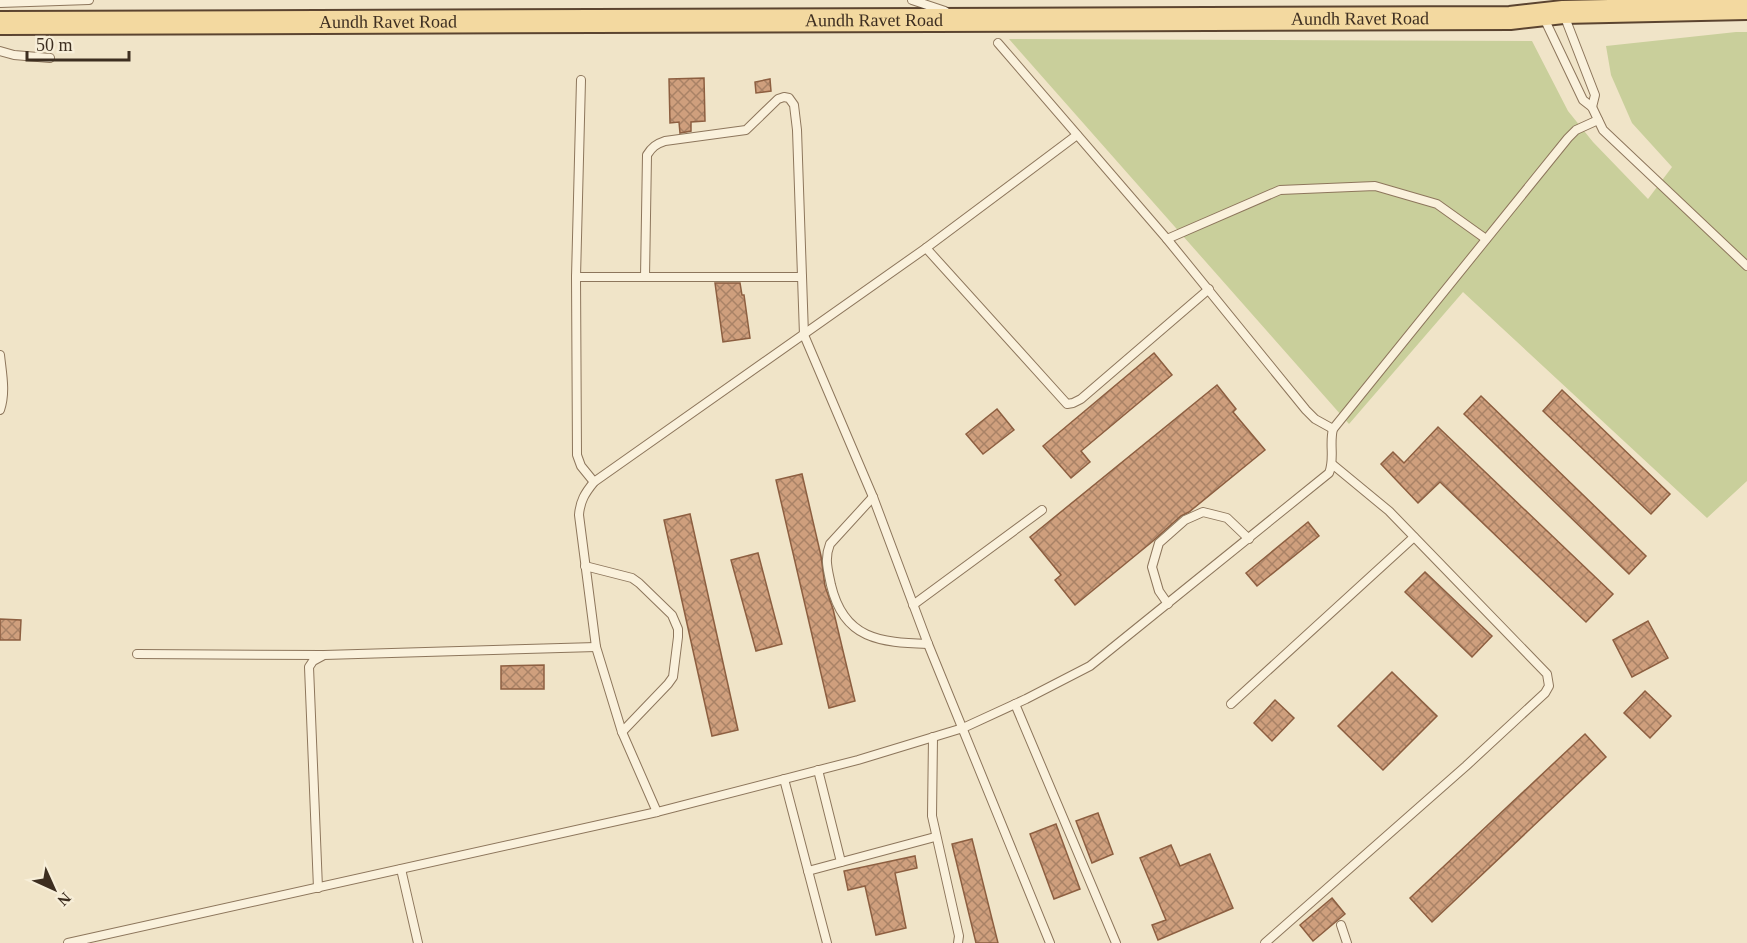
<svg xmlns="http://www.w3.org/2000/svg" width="1747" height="943" font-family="Georgia,serif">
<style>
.green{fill:#c9cf9b}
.building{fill:url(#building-cross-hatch);stroke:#8d5f41;stroke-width:1.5}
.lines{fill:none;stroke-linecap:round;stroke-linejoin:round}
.service-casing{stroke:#8d765c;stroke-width:10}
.primary-casing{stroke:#5b4430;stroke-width:26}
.service{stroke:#faf1dc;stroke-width:8}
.primary{stroke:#f3d9a0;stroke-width:22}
.labels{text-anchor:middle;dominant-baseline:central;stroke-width:4.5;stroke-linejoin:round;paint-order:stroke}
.street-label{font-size:18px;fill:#3d2e20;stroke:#f7eed8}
</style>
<defs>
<pattern id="building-cross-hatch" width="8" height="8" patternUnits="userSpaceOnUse" patternTransform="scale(1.5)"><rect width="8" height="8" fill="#cf9f7d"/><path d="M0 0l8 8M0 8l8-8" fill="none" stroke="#a98266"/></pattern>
</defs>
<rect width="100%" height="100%" fill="#f0e4c8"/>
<path class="green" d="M 1736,32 L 1747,32 L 1747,481 L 1707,518 L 1463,292 L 1349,424 L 1009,39 L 1532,41 L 1568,111 L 1593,142 L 1648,199 L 1672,167 L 1632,123 L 1611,75 L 1606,46 Z"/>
<g class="building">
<path d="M 704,78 L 705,121 L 691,122 L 691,131 L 680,133 L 679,122 L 670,123 L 669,79 Z"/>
<path d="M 770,79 L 771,91 L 756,93 L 755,82 Z"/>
<path d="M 715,283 L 740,283 L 742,295 L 744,295 L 750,338 L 723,342 Z"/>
<path d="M 1154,353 L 1172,375 L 1081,451 L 1090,462 L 1071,478 L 1043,446 Z"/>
<path d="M 1217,385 L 1236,409 L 1233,412 L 1265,450 L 1189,512 L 1181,516 L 1153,541 L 1075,605 L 1055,580 L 1061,575 L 1030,537 Z"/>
<path d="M 1562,390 L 1670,494 L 1651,514 L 1543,411 Z"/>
<path d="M 1481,396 L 1646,556 L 1629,574 L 1464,414 Z"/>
<path d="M 997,409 L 1014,430 L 983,454 L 966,434 Z"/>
<path d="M 1438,427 L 1613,594 L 1586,622 L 1440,482 L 1418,503 L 1381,464 L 1393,452 L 1404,463 Z"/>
<path d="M 802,474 L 821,556 L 825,586 L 833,609 L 855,701 L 829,708 L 776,480 Z"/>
<path d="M 690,514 L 738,730 L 712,736 L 664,520 Z"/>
<path d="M 1308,522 L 1319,536 L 1257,586 L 1246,573 Z"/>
<path d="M 758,553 L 782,644 L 756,651 L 731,560 Z"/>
<path d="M 1425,572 L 1492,636 L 1472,657 L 1405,592 Z"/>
<path d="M 0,619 L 21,620 L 20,640 L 0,640 Z"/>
<path d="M 1648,621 L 1668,658 L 1632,677 L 1613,640 Z"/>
<path d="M 544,665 L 544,689 L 501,689 L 501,666 Z"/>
<path d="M 1392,672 L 1437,716 L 1383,770 L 1338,726 Z"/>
<path d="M 1645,691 L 1671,716 L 1650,738 L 1624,713 Z"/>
<path d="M 1275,700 L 1294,718 L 1272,741 L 1254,723 Z"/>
<path d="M 1585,734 L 1606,757 L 1432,922 L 1410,898 Z"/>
<path d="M 1098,813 L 1113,854 L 1092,863 L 1076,821 Z"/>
<path d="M 1056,824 L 1080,889 L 1054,899 L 1030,834 Z"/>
<path d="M 972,839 L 998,943 L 976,943 L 952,844 Z"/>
<path d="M 1171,845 L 1180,866 L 1210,854 L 1233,908 L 1158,940 L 1152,925 L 1166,920 L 1140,858 Z"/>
<path d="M 915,856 L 917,868 L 895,873 L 906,928 L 876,935 L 865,886 L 848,890 L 844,871 Z"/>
<path d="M 1332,898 L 1345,914 L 1313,941 L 1300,925 Z"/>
</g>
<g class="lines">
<defs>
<g id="service">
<path d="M 912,0 L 945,11"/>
<path d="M 0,3 L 89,0"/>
<path d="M 1564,15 L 1595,95 L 1592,107"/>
<path d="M 1543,16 L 1583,100 L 1592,107 L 1603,130 L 1747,266"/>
<path d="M 998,43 L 1167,239"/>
<path d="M 0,51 L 14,55 L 50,58"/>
<path d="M 581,80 L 576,277 L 577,455 L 581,466 L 594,482"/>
<path d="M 926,248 L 1067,404 L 1073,403 L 1081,399 L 1209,289"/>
<path d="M 576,277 L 802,277"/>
<path d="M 645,277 L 647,155 C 652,147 656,144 665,141 L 746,130 L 778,99 L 784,97 L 789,98 L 794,105 L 797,130 L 804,335 L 873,497 L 928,644 L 1050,943"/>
<path d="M 0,355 C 2,374 6,392 0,410"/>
<path d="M 1333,429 L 1315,419 L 1306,410 L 1167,239 L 1280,190 L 1375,186 L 1437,204 L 1486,239"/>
<path d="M 873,497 L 830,544 C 824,559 828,570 831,585 C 844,640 880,642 928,644"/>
<path d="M 585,566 L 632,578 L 639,583 L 672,615 L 678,629 L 678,637 L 673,677 L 668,684 L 622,732"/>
<path d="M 1168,604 L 1159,591 L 1152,567 L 1159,543 L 1185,520 L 1203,512 L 1227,518 L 1249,539"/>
<path d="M 913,605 L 1042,510"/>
<path d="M 137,654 L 322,655"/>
<path d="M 1015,704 L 1116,943"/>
<path d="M 1231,704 L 1414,537"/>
<path d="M 933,737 L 932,816 L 959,936 L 958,943"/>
<path d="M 818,770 L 841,862"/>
<path d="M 784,779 L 827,943"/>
<path d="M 657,812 L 622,732 L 596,647 L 579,515 C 580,501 585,493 594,482 L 926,248 L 1077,135"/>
<path d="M 401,869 L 418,943"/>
<path d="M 808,871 L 935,837"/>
<path d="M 318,888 L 309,667 L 313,661 L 324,655 L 596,647"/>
<path d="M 1341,925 L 1347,943"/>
<path d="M 68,943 L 657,812 L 858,760 L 963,728 L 1026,699 L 1090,666 L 1329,473 C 1335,459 1329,444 1333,429 L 1568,138 L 1576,130 L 1598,120"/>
<path d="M 1265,943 L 1466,766 L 1545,693 L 1549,686 L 1547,674 L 1389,511 L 1332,464"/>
</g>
<g id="primary">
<path id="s1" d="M 0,23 L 1510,18 L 1563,12 L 1747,8"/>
</g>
</defs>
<use href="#service" class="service-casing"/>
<use href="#primary" class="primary-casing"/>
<use href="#service" class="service"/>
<use href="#primary" class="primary"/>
</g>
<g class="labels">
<g class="street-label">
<text stroke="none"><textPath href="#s1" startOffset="1360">Aundh Ravet Road</textPath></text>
<text stroke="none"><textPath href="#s1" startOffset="874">Aundh Ravet Road</textPath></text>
<text stroke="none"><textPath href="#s1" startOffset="388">Aundh Ravet Road</textPath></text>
</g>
</g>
<g transform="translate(54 889) rotate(135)" stroke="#f7eed8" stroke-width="4.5" paint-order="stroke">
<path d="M0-4.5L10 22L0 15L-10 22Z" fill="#3d2e20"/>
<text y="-9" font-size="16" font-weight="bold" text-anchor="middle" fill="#3d2e20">N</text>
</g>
<path d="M27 51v9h102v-9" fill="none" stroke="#3d2e20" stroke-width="3"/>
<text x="36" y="51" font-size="18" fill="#3d2e20" stroke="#f7eed8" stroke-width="4.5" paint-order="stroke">50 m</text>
</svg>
